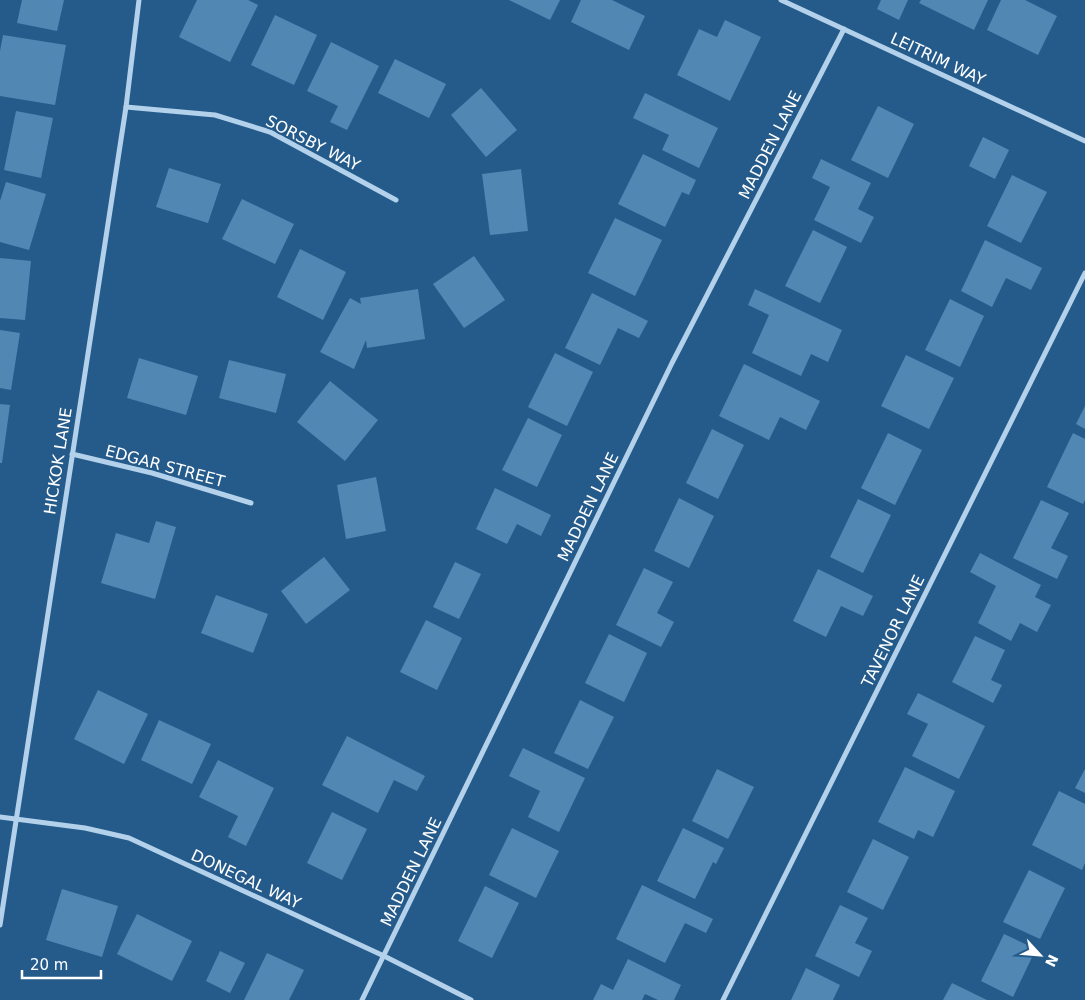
<svg xmlns="http://www.w3.org/2000/svg" width="1085" height="1000" font-family="'DejaVu Sans',sans-serif">
<style>
.building{fill:#5187b3}
.lines{fill:none;stroke-linecap:round;stroke-linejoin:round}
.street{stroke:#b3d1ea;stroke-width:5}
.labels{text-anchor:middle;dominant-baseline:central;stroke-width:4;stroke-linejoin:round;paint-order:stroke}
.street-label{font-size:16px;fill:#fff;stroke:#255b8b}
</style>
<rect width="100%" height="100%" fill="#255b8b"/>
<g class="building">
<path d="M 22,0 L 64,0 L 57,31 L 17,23 Z"/>
<path d="M 197,0 L 248,0 L 258,5 L 230,62 L 179,37 Z"/>
<path d="M 509,0 L 560,0 L 550,20 Z"/>
<path d="M 581,0 L 612,0 L 645,16 L 629,50 L 571,22 Z"/>
<path d="M 881,0 L 908,0 L 899,20 L 877,9 Z"/>
<path d="M 921,0 L 988,0 L 974,30 L 919,3 Z"/>
<path d="M 1001,0 L 1025,0 L 1057,16 L 1038,55 L 987,30 Z"/>
<path d="M 275,15 L 317,35 L 294,85 L 251,65 Z"/>
<path d="M 725,20 L 761,37 L 730,101 L 677,75 L 699,29 L 717,37 Z"/>
<path d="M 3,35 L 66,45 L 55,105 L 0,96 L 0,51 Z"/>
<path d="M 331,42 L 379,66 L 347,130 L 330,122 L 338,106 L 307,91 Z"/>
<path d="M 395,59 L 446,84 L 429,118 L 378,93 Z"/>
<path d="M 481,88 L 517,130 L 486,157 L 451,115 Z"/>
<path d="M 645,93 L 718,128 L 699,168 L 662,150 L 669,135 L 633,118 Z"/>
<path d="M 878,106 L 914,124 L 888,178 L 851,160 Z"/>
<path d="M 16,111 L 53,118 L 41,178 L 4,170 Z"/>
<path d="M 983,137 L 1009,150 L 995,179 L 969,166 Z"/>
<path d="M 643,154 L 696,180 L 689,195 L 682,192 L 665,227 L 618,204 Z"/>
<path d="M 821,159 L 871,183 L 858,209 L 874,217 L 861,243 L 814,220 L 830,187 L 812,178 Z"/>
<path d="M 169,168 L 221,184 L 208,223 L 156,207 Z"/>
<path d="M 521,169 L 528,231 L 490,235 L 482,174 Z"/>
<path d="M 1012,175 L 1047,192 L 1021,243 L 987,226 Z"/>
<path d="M 6,182 L 46,194 L 29,250 L 0,242 L 0,201 Z"/>
<path d="M 242,199 L 294,224 L 275,264 L 222,239 Z"/>
<path d="M 615,218 L 662,240 L 635,296 L 588,273 Z"/>
<path d="M 813,230 L 847,247 L 820,303 L 785,286 Z"/>
<path d="M 985,240 L 1042,268 L 1031,290 L 1006,278 L 992,307 L 961,291 Z"/>
<path d="M 300,249 L 346,272 L 323,320 L 277,297 Z"/>
<path d="M 474,256 L 505,300 L 464,328 L 433,284 Z"/>
<path d="M 0,258 L 31,261 L 25,320 L 0,318 Z"/>
<path d="M 418,289 L 425,339 L 367,348 L 366,340 L 354,369 L 320,352 L 350,298 L 361,304 L 360,298 Z"/>
<path d="M 755,289 L 842,330 L 828,362 L 811,354 L 801,376 L 752,353 L 769,315 L 748,305 Z"/>
<path d="M 592,293 L 648,321 L 639,338 L 618,328 L 600,365 L 565,348 Z"/>
<path d="M 950,299 L 984,316 L 960,367 L 925,350 Z"/>
<path d="M 0,330 L 20,333 L 11,390 L 0,388 Z"/>
<path d="M 555,353 L 593,372 L 567,426 L 528,407 Z"/>
<path d="M 906,355 L 954,378 L 929,429 L 881,406 Z"/>
<path d="M 139,358 L 198,376 L 186,415 L 127,398 Z"/>
<path d="M 229,360 L 286,374 L 276,413 L 219,398 Z"/>
<path d="M 744,364 L 820,401 L 806,430 L 780,417 L 769,440 L 719,416 Z"/>
<path d="M 330,381 L 378,420 L 345,461 L 297,422 Z"/>
<path d="M 0,404 L 10,405 L 2,463 L 0,463 Z"/>
<path d="M 1085,406 L 1085,429 L 1076,424 Z"/>
<path d="M 528,418 L 562,435 L 537,487 L 502,470 Z"/>
<path d="M 712,429 L 744,445 L 718,499 L 686,483 Z"/>
<path d="M 888,433 L 922,450 L 895,505 L 861,488 Z"/>
<path d="M 1073,433 L 1085,439 L 1085,500 L 1083,504 L 1047,487 Z"/>
<path d="M 376,477 L 386,531 L 346,539 L 337,485 Z"/>
<path d="M 495,488 L 551,515 L 541,536 L 517,524 L 507,544 L 476,529 Z"/>
<path d="M 679,498 L 714,516 L 689,568 L 654,551 Z"/>
<path d="M 858,499 L 891,515 L 863,573 L 830,557 Z"/>
<path d="M 1041,500 L 1069,513 L 1051,548 L 1068,556 L 1057,579 L 1013,558 Z"/>
<path d="M 156,521 L 176,527 L 155,599 L 101,583 L 116,533 L 149,543 Z"/>
<path d="M 980,553 L 1041,585 L 1035,597 L 1051,605 L 1037,632 L 1020,623 L 1011,641 L 978,623 L 996,586 L 970,572 Z"/>
<path d="M 324,557 L 350,590 L 306,624 L 281,591 Z"/>
<path d="M 455,562 L 481,574 L 459,619 L 433,607 Z"/>
<path d="M 644,568 L 673,582 L 657,613 L 674,622 L 661,647 L 616,625 Z"/>
<path d="M 818,569 L 873,596 L 863,616 L 841,606 L 826,637 L 793,621 Z"/>
<path d="M 216,595 L 268,614 L 253,653 L 201,633 Z"/>
<path d="M 426,620 L 462,638 L 437,690 L 400,672 Z"/>
<path d="M 609,634 L 647,653 L 624,702 L 585,683 Z"/>
<path d="M 975,636 L 1005,650 L 991,680 L 1002,685 L 993,703 L 952,682 Z"/>
<path d="M 98,690 L 148,714 L 124,764 L 74,739 Z"/>
<path d="M 918,693 L 985,726 L 959,779 L 912,756 L 928,724 L 907,714 Z"/>
<path d="M 580,700 L 614,717 L 588,769 L 554,753 Z"/>
<path d="M 159,720 L 211,744 L 192,784 L 141,760 Z"/>
<path d="M 347,736 L 425,776 L 417,791 L 394,780 L 378,813 L 322,785 Z"/>
<path d="M 523,748 L 585,778 L 559,832 L 528,817 L 540,791 L 509,776 Z"/>
<path d="M 218,760 L 274,788 L 246,846 L 228,837 L 238,816 L 199,797 Z"/>
<path d="M 905,767 L 955,791 L 933,837 L 918,830 L 914,839 L 878,822 Z"/>
<path d="M 717,769 L 754,787 L 728,839 L 692,821 Z"/>
<path d="M 1085,769 L 1085,793 L 1075,788 Z"/>
<path d="M 1059,791 L 1085,804 L 1085,863 L 1082,870 L 1032,845 Z"/>
<path d="M 332,812 L 367,829 L 342,880 L 307,863 Z"/>
<path d="M 512,828 L 559,851 L 536,898 L 489,875 Z"/>
<path d="M 683,828 L 724,848 L 716,864 L 713,862 L 695,899 L 657,881 Z"/>
<path d="M 873,839 L 909,857 L 883,910 L 847,892 Z"/>
<path d="M 1029,870 L 1065,888 L 1040,939 L 1003,922 Z"/>
<path d="M 642,885 L 713,919 L 706,933 L 685,923 L 665,963 L 616,939 Z"/>
<path d="M 485,886 L 519,903 L 492,958 L 458,941 Z"/>
<path d="M 62,889 L 118,906 L 102,957 L 46,940 Z"/>
<path d="M 840,905 L 868,918 L 855,943 L 872,951 L 859,977 L 815,956 Z"/>
<path d="M 137,914 L 192,941 L 172,981 L 117,954 Z"/>
<path d="M 1004,934 L 1036,949 L 1013,997 L 981,981 Z"/>
<path d="M 220,951 L 245,963 L 230,993 L 206,981 Z"/>
<path d="M 267,953 L 304,970 L 289,1000 L 244,1000 Z"/>
<path d="M 628,959 L 681,985 L 674,1000 L 658,1000 L 645,994 L 642,1000 L 593,1000 L 601,984 L 613,990 Z"/>
<path d="M 806,968 L 840,985 L 833,1000 L 791,1000 Z"/>
<path d="M 952,983 L 987,1000 L 943,1000 Z"/>
</g>
<g class="lines">
<g class="street">
<path d="M 781,0 L 1085,141"/>
<path d="M 126,107 L 215,115 L 270,132 L 396,200"/>
<path d="M 72,454 L 152,473 L 251,503"/>
<path d="M 0,817 L 85,828 L 129,838 L 384,956 L 471,1000"/>
<path d="M 0,925 L 126,107 L 139,0"/>
<path d="M 362,1000 L 672,363 L 844,29"/>
<path d="M 723,1000 L 1085,273"/>
</g>
</g>
<g class="labels">
<g class="street-label">
<text transform="translate(938 59) rotate(25)">LEITRIM WAY</text>
<text transform="translate(313 143) rotate(27)">SORSBY WAY</text>
<text transform="translate(770 145) rotate(-63)">MADDEN LANE</text>
<text transform="translate(58 461) rotate(-81)">HICKOK LANE</text>
<text transform="translate(165 466) rotate(15)">EDGAR STREET</text>
<text transform="translate(588 507) rotate(-64)">MADDEN LANE</text>
<text transform="translate(893 631) rotate(-64)">TAVENOR LANE</text>
<text transform="translate(411 872) rotate(-64)">MADDEN LANE</text>
<text transform="translate(246 879) rotate(25)">DONEGAL WAY</text>
</g>
</g>
<g transform="translate(1040 955) rotate(116)" stroke="#255b8b" stroke-width="4" paint-order="stroke">
<path d="M0-4L9 19L0 12L-9 19Z" fill="#ffffff"/>
<text y="-8" font-size="14" font-weight="bold" text-anchor="middle" fill="#ffffff">N</text>
</g>
<path d="M22 970v8h79v-8" fill="none" stroke="#ffffff" stroke-width="2.5"/>
<text x="30" y="970" font-size="15" fill="#ffffff" stroke="#255b8b" stroke-width="4" paint-order="stroke">20 m</text>
</svg>
